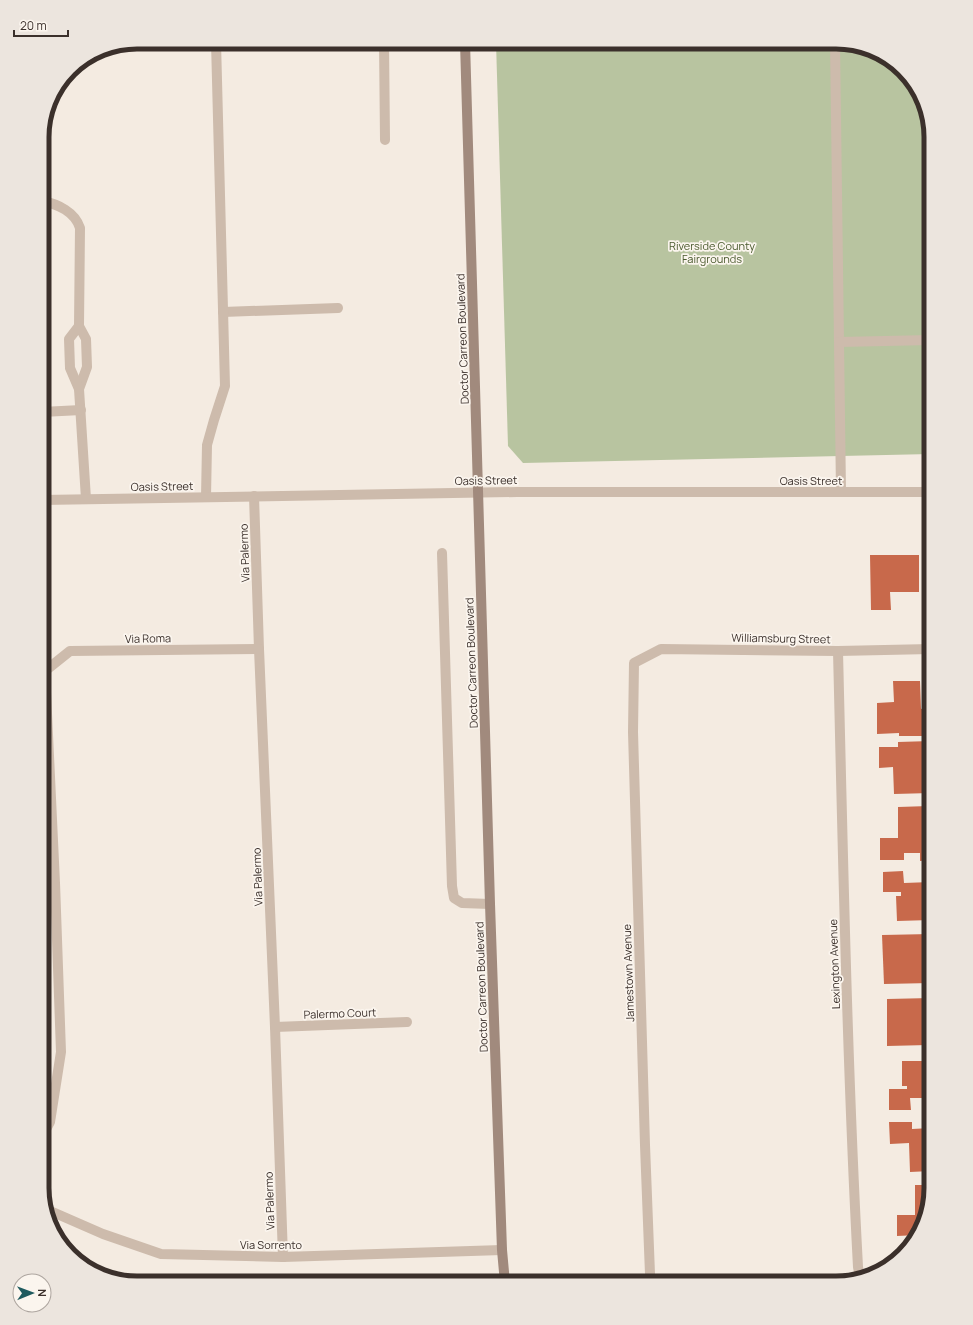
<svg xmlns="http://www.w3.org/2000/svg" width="973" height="1325" font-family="Manrope,sans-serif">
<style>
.green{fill:#b8c4a0}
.building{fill:#c8694b}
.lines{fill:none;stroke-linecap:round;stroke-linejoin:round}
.service{stroke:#cdbbac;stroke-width:10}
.minor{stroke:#cdbbac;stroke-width:10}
.tertiary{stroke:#cdbbac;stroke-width:10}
.secondary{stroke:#a18a7d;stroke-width:10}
.labels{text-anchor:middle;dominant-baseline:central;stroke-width:3.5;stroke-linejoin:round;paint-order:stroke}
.park-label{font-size:11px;fill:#4a5a2e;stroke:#fbf5ee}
.street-label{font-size:11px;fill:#3b302b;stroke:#fbf5ee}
.rim{fill:none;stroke:#3b302b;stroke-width:5}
</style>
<rect width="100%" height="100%" fill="#f4ebe1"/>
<path class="green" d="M 496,42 L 842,42 L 884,55 L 918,89 L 931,137 L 931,454 L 523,463 L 508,446 Z"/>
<g class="building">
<path d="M 870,555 L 919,555 L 919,592 L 890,592 L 891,610 L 871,610 Z"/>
<path d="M 893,681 L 920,681 L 921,709 L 925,708 L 926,736 L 899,736 L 899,733 L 877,734 L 877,703 L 894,702 Z"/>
<path d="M 931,741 L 931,793 L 894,794 L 893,767 L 879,768 L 879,747 L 898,747 L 898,742 Z"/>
<path d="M 929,806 L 930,860 L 920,861 L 920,853 L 904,853 L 904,860 L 880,860 L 880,838 L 898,838 L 898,807 Z"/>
<path d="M 903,871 L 904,883 L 931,882 L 931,920 L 897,921 L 896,896 L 901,896 L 901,892 L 883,892 L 883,872 Z"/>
<path d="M 931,934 L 931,983 L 884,984 L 882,935 Z"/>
<path d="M 931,998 L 931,1037 L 928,1037 L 928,1045 L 887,1046 L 887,999 Z"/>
<path d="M 902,1061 L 929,1061 L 929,1098 L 910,1098 L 911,1110 L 889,1110 L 889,1089 L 907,1089 L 907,1086 L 902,1086 Z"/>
<path d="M 889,1122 L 912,1122 L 912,1129 L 931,1128 L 931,1171 L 910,1172 L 909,1143 L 890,1144 Z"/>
<path d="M 915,1185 L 931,1185 L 920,1230 L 919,1230 L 918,1235 L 897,1236 L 897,1215 L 915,1215 Z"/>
</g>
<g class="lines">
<g class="service">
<path d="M 384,42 L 385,140"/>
<path d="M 835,42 L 841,492"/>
<path d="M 42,201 C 58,204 75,212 80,228 L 79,326 L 86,339 L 87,367 L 79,389"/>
<path d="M 223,312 L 338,308"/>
<path d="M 79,326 L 69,339 L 70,368 L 79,389 L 86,499"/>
<path d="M 839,342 L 931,340"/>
<path d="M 42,412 L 81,410"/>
<path d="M 206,497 L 207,445 L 214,420 L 225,386 L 216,42"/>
</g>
<g class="minor">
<path d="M 254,496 L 259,649 L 275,1027 L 283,1257"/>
<path d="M 442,553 L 452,886 L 454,898 L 462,903 L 490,904"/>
<path d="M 838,651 C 843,856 847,1062 858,1267 L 860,1277"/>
<path d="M 275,1027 L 407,1022"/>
<path d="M 42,1137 L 50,1122 L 61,1052 L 55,883 L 45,671 L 70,651 L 259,649"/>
<path d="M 48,1210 L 103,1234 L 161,1254 L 283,1257 L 502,1250"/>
<path d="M 652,1283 L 650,1274 L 645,1145 L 633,732 L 634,663 L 661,649 L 838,651 L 931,649"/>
</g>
<path class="tertiary" d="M 42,500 L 517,492 L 931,492"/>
<path class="secondary" d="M 465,42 L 490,904 L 502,1250 L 505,1283"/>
</g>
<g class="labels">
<g class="park-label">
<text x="712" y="245">Riverside County<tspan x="712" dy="13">Fairgrounds</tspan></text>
</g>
<g class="street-label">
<text transform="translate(462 339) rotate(-92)">Doctor Carreon Boulevard</text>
<text transform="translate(486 480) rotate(-1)">Oasis Street</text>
<text x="811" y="480">Oasis Street</text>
<text transform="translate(162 486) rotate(-1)">Oasis Street</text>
<text transform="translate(244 553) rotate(-92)">Via Palermo</text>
<text transform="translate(148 638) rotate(-1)">Via Roma</text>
<text transform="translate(781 638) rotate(1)">Williamsburg Street</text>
<text transform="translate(471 663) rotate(-92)">Doctor Carreon Boulevard</text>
<text transform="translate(257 877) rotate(-92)">Via Palermo</text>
<text transform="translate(834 964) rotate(-92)">Lexington Avenue</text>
<text transform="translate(628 973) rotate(-92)">Jamestown Avenue</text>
<text transform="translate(481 987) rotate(-92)">Doctor Carreon Boulevard</text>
<text transform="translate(340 1013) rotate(-2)">Palermo Court</text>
<text transform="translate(269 1201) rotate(-92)">Via Palermo</text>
<text x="271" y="1244">Via Sorrento</text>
</g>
</g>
<path d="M0 0H973V1325H0ZM137 49H836A88 88 0 0 1 924 137V1188A88 88 0 0 1 836 1276H137A88 88 0 0 1 49 1188V137A88 88 0 0 1 137 49Z" fill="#ece5de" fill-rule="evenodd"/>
<path class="rim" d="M137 49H836A88 88 0 0 1 924 137V1188A88 88 0 0 1 836 1276H137A88 88 0 0 1 49 1188V137A88 88 0 0 1 137 49Z"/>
<g transform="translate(32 1293) rotate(89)"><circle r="19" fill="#fbf5ee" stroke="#aea6a0"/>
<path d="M0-3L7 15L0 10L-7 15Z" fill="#1f5a5e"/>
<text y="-6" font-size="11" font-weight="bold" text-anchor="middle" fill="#3b302b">N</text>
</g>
<path d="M14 30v6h54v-6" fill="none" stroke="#3b302b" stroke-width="2"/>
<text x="20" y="30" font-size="12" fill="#3b302b" stroke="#fbf5ee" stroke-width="3" paint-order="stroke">20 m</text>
</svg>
